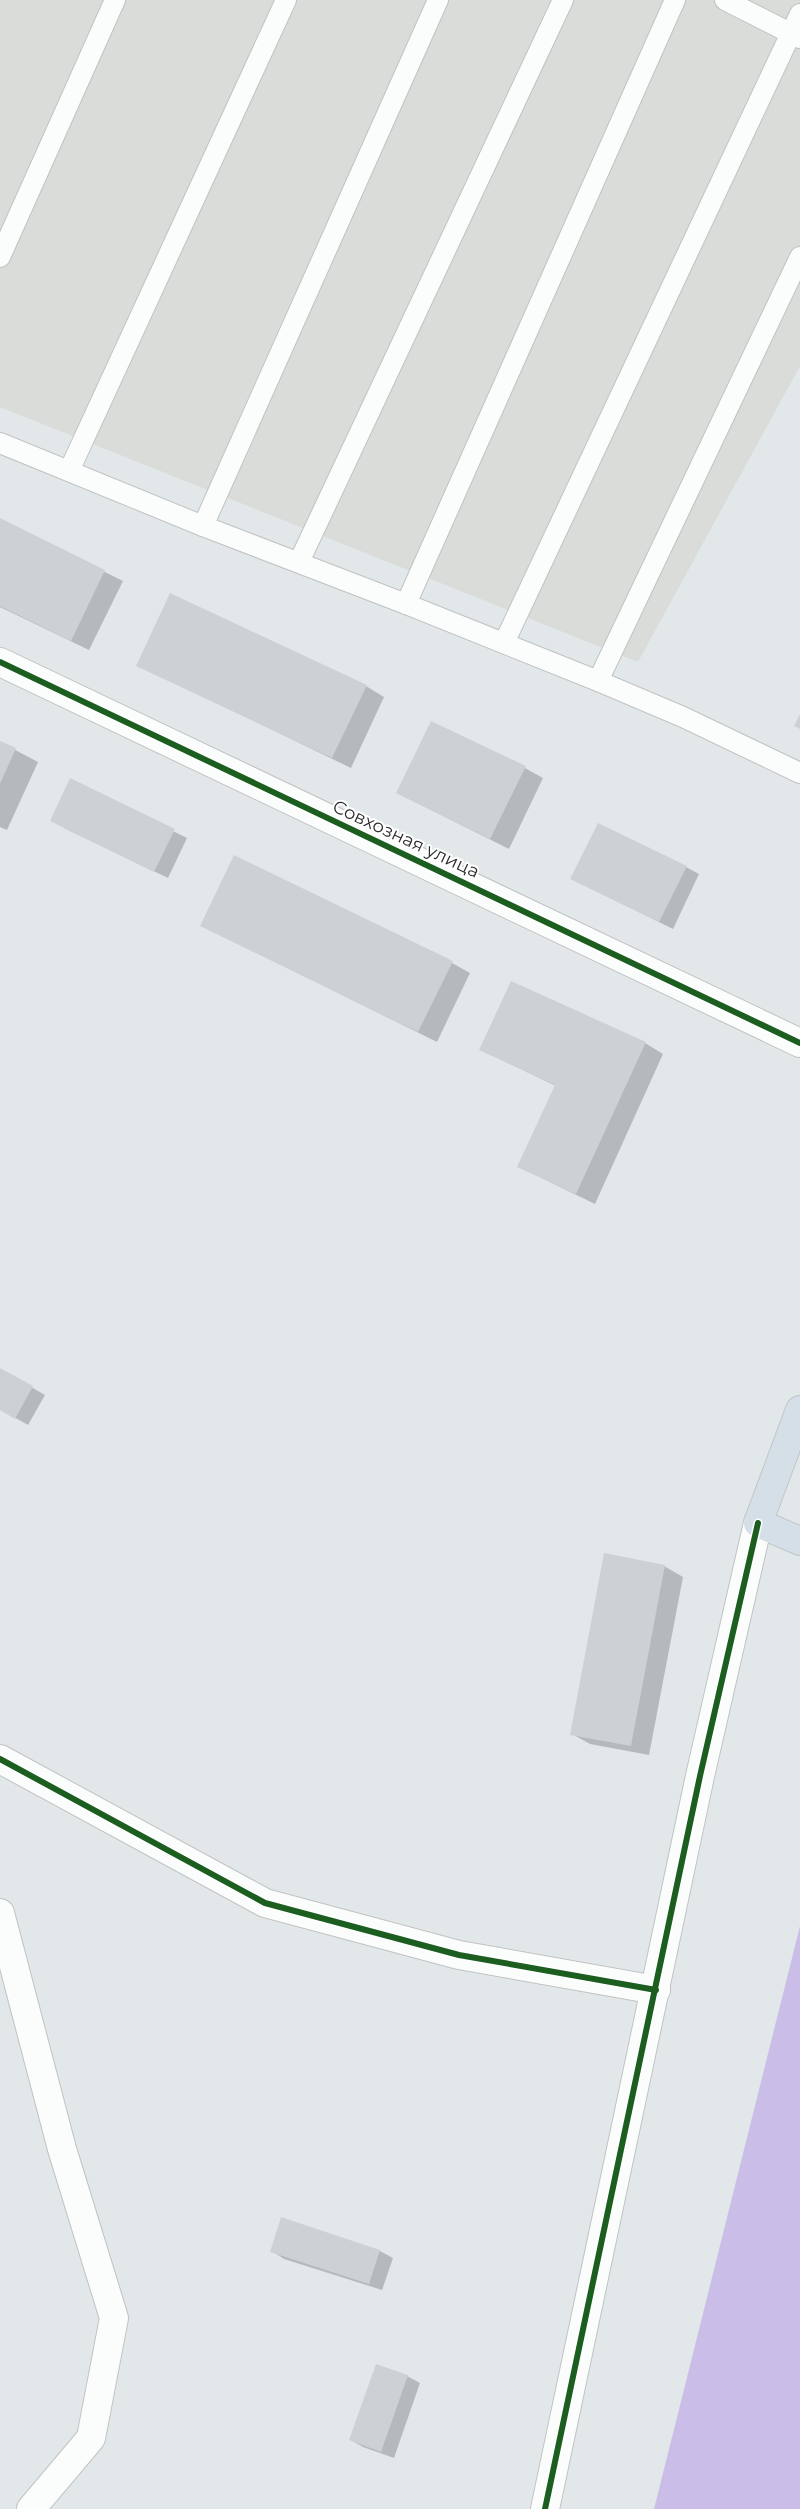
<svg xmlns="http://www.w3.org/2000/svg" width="800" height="2509" font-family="Montserrat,sans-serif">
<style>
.industrial{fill:#d9dcd8}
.green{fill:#cabde7}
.shadow{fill:#0003}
.building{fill:#cdd1d3}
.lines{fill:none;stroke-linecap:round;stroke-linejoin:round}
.lane-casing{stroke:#c1c2c2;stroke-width:22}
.street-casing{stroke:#c1c2c2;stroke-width:30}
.secondary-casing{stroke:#c1c2c2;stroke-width:30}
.primary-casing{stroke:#c2c5c6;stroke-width:30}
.lane{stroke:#fbfcfc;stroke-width:20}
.street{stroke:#fbfcfc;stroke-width:28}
.secondary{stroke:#fbfcfc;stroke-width:28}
.primary{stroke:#d4dfe7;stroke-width:28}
.cycleway-casing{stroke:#fff;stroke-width:9}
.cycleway{stroke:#1b5e20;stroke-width:6}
.labels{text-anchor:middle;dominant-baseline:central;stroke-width:4;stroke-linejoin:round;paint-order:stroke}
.street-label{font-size:18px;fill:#2c2c2c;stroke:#fff}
</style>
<rect width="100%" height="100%" fill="#e2e8ea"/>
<path class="industrial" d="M 0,0 L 800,0 L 800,366 L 638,662 L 0,407 Z"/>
<path class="green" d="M 800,1926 L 800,2509 L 654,2509 Z"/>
<g class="shadow">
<path d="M 0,520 L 123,581 L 89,650 L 0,607 Z"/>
<path d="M 138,665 L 366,686 L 384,697 L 351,768 Z"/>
<path d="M 0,742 L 38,762 L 7,830 L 0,827 Z"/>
<path d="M 525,768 L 543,778 L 509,849 L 397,793 Z"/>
<path d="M 71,780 L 187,838 L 168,878 L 64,828 Z"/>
<path d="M 686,867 L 699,874 L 673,929 L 572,879 Z"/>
<path d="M 201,925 L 452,963 L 470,973 L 437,1042 Z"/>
<path d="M 645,1043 L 663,1054 L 595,1204 L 519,1167 L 556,1086 L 481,1050 Z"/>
<path d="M 0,1369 L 45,1395 L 28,1425 L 0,1409 Z"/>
<path d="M 664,1566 L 683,1577 L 649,1755 L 590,1744 L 572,1734 Z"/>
<path d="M 272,2251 L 380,2251 L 393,2258 L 382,2290 L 284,2259 Z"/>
<path d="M 407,2376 L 420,2383 L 394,2458 L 363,2447 L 351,2440 Z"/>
</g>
<g class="building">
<path d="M 0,518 L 105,570 L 71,641 L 0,606 Z"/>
<path d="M 170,593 L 367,685 L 332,758 L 136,666 Z"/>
<path d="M 800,714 L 800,729 L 794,726 Z"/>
<path d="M 431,721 L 526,766 L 490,839 L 396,793 Z"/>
<path d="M 0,741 L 16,748 L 0,784 Z"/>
<path d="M 70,778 L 175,829 L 154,872 L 50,821 Z"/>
<path d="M 598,823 L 687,866 L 659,922 L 570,879 Z"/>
<path d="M 234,855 L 453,961 L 418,1032 L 200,926 Z"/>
<path d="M 511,981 L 646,1042 L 576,1194 L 517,1167 L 555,1085 L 479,1050 Z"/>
<path d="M 0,1368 L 33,1386 L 15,1419 L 0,1410 Z"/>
<path d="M 604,1553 L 665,1565 L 631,1746 L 570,1735 Z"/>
<path d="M 281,2217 L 380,2250 L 369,2284 L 270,2252 Z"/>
<path d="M 376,2364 L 408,2375 L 381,2452 L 349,2440 Z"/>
</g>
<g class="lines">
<defs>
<g id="lane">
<path d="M 725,0 L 800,38"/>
<path d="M 0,257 L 115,0"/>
<path d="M 0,443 L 203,526 L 406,604 L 598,681 L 683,717 L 800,773"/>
<path d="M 69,471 L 286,0"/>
<path d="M 203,526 L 438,0"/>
<path d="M 299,562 L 563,0"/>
<path d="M 406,604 L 675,0"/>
<path d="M 504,643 L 800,14"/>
<path d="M 598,681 L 800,257"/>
</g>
<g id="street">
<path d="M 0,662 L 800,1043"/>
<path d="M 0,1759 L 265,1903 L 459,1955 L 656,1990"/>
<path d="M 0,1913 L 62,2149 L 114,2318 L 91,2438 L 31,2509"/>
</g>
<path id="secondary" d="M 545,2509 L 700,1776 L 758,1523"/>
<path id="primary" d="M 800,1410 L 758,1523 L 800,1541"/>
</defs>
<use href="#lane" class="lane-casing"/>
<use href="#street" class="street-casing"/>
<use href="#secondary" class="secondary-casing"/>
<use href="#primary" class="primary-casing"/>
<use href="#lane" class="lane"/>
<use href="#street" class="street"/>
<use href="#secondary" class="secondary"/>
<use href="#primary" class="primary"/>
<defs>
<g id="cycleway">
<path d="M 0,662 L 800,1043"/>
<path d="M 0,1759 L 265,1903 L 459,1955 L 656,1990"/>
<path d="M 545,2509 L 700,1776 L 758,1523"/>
</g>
</defs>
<use href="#cycleway" class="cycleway-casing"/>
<use href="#cycleway" class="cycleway"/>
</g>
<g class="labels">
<g class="street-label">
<text transform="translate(406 839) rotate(25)">Совхозная улица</text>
</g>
</g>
</svg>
